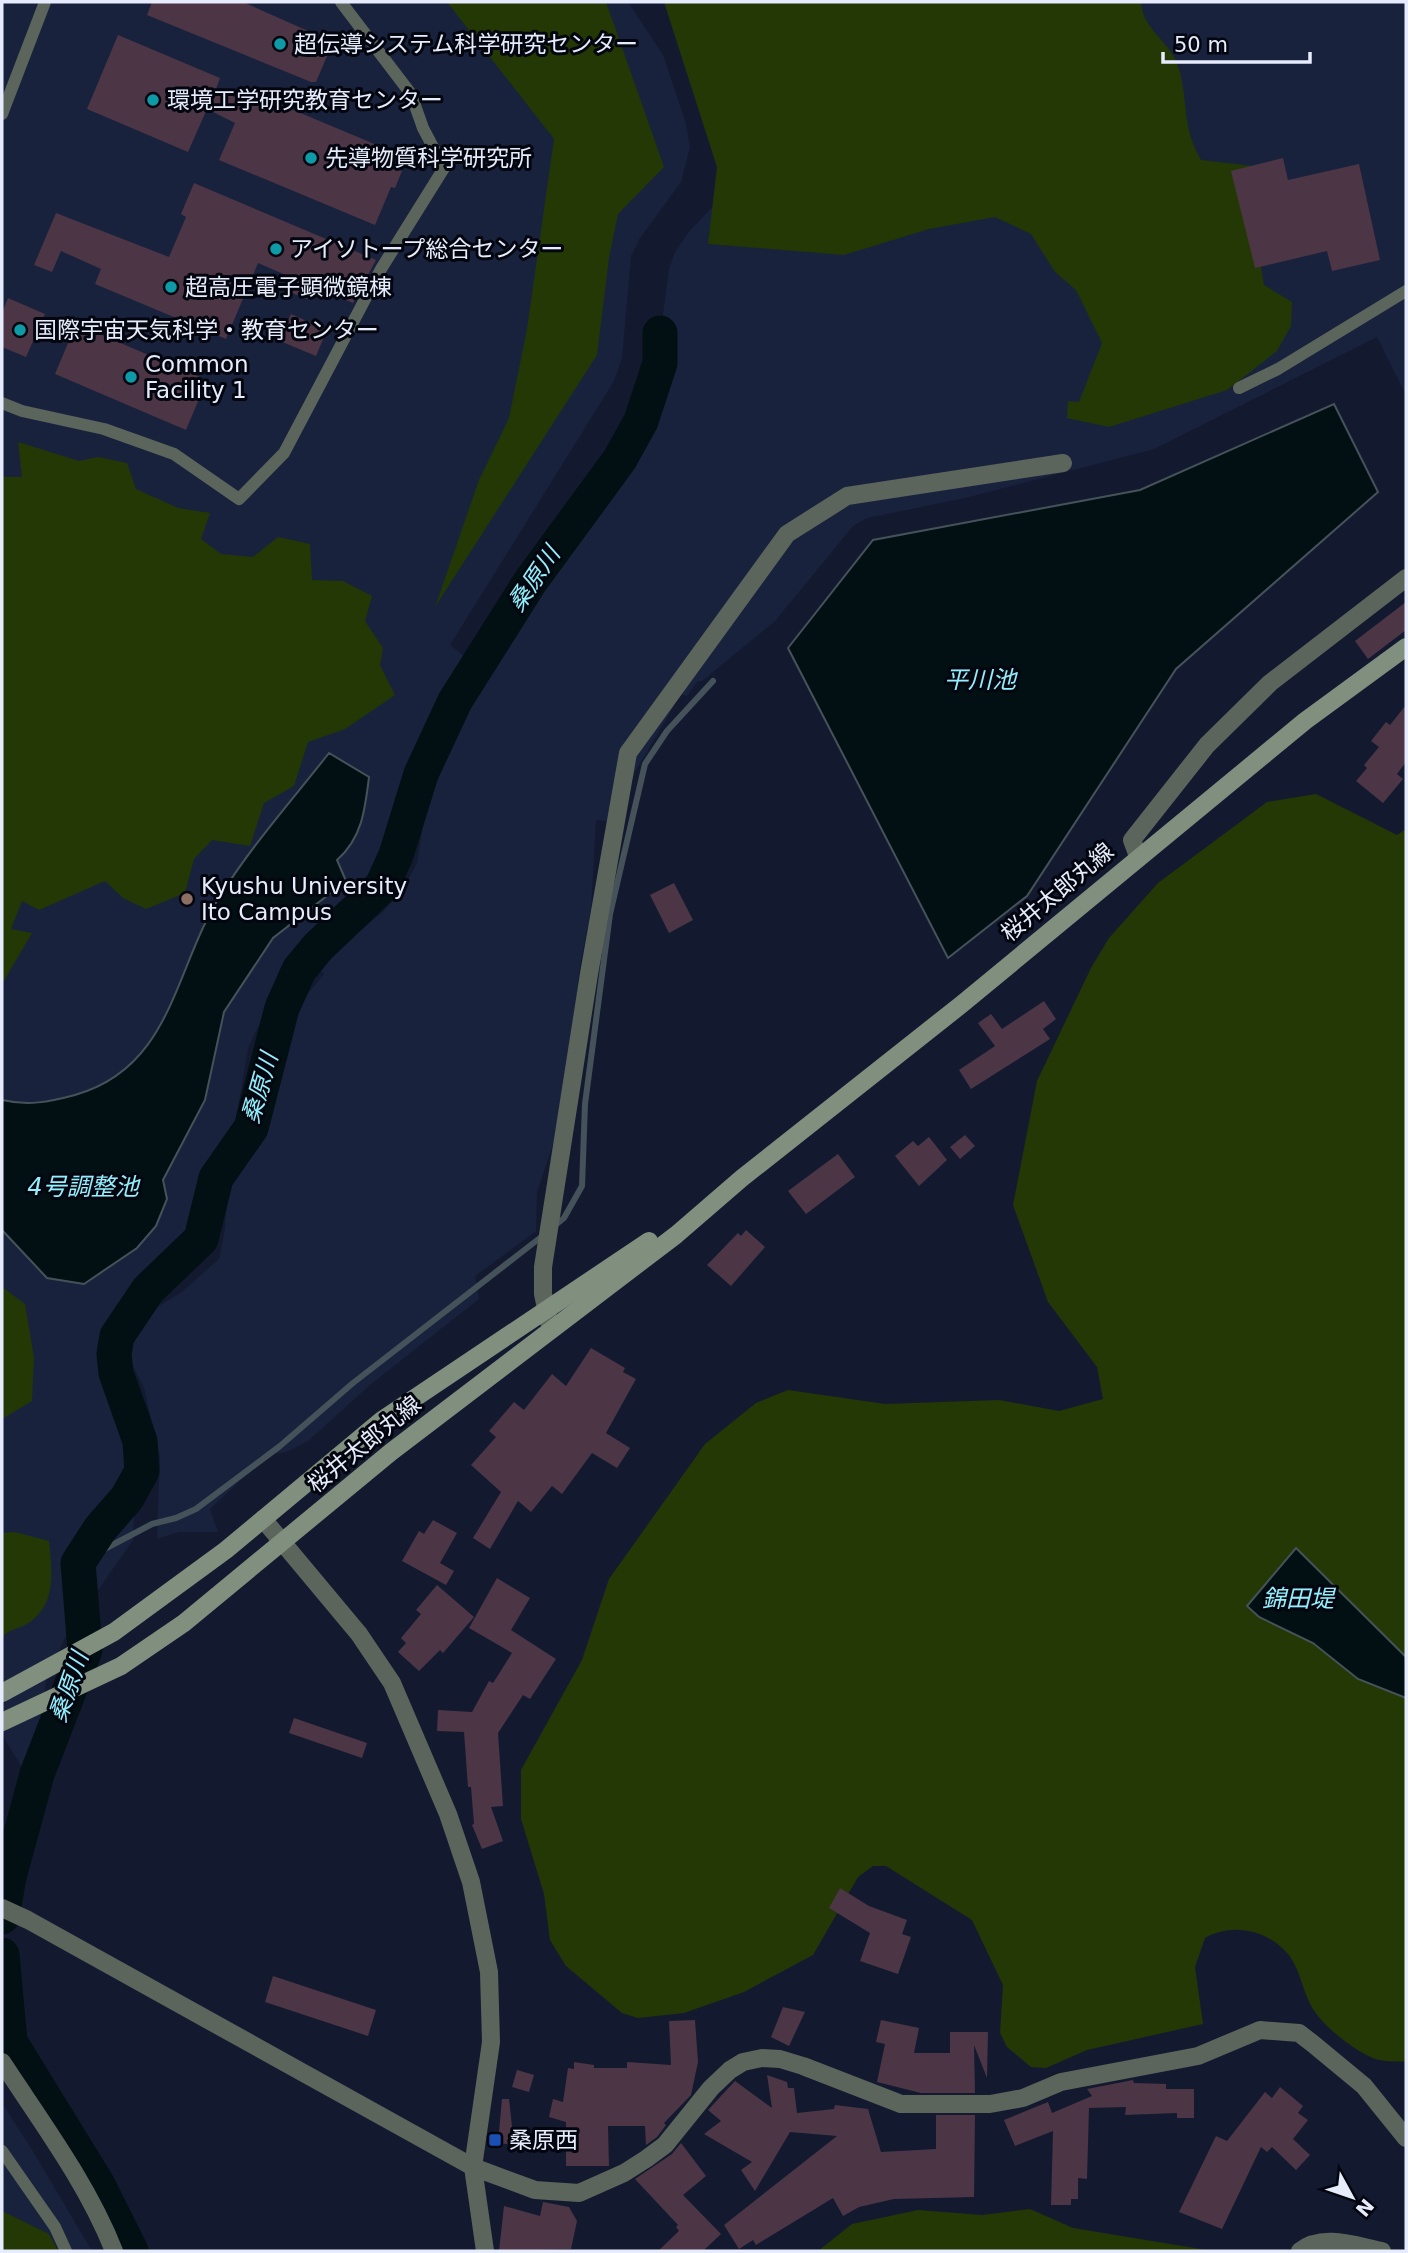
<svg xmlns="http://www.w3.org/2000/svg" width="1408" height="2253" font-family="'DejaVu Sans','Noto Sans JP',sans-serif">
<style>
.built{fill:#19223d}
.green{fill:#233805}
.water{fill:#021013;stroke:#465259;stroke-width:2}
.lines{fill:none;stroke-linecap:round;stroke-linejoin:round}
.stream{stroke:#465259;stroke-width:6}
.river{stroke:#021013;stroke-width:35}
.building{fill:#4c3545}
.service{stroke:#5c655b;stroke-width:12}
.minor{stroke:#5c655b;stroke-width:18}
.tertiary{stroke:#5c655b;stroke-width:18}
.secondary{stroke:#818f7f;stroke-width:18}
.culture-dot{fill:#0f9aa8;stroke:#04060f;stroke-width:2.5}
.education-dot{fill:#8d6e63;stroke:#04060f;stroke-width:2.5}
.transit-dot{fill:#1a4fb4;stroke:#04060f;stroke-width:2.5}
.labels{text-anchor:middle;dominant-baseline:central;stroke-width:6;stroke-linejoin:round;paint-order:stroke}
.poi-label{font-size:23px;fill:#e6ecfb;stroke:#04060f;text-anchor:start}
.street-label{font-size:23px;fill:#e6ecfb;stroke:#04060f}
.water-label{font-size:24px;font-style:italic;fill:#93effd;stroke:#04060f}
</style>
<rect width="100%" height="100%" fill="#131a30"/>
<g class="built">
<path d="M 2,2 L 628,2 L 663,55 L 686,124 L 690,147 L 681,182 L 640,238 L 631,256 L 622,358 L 614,381 L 450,645 L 468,659 L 450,692 L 425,754 L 417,779 L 408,838 L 394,874 L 360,910 L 310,950 L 271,1000 L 248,1048 L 235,1125 L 226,1147 L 209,1165 L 199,1183 L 197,1229 L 193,1244 L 125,1300 L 108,1329 L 102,1347 L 104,1366 L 126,1410 L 136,1467 L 133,1540 L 66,1636 L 47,1677 L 30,1780 L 2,1735 Z"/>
<path d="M 669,2 L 1406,2 L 1406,395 L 1377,337 L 1154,449 L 965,498 L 867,518 L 853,526 L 775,621 L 702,681 L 698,681 L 687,696 L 681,694 L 635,772 L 617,822 L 596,820 L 591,909 L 580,966 L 574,1026 L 553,1144 L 537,1192 L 536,1231 L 475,1276 L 479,1299 L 371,1384 L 308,1441 L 286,1452 L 259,1457 L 243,1478 L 210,1509 L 218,1532 L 179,1532 L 157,1539 L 160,1457 L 144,1388 L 131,1362 L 130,1354 L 138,1330 L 152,1310 L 182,1292 L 219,1259 L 225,1229 L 227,1192 L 230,1183 L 256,1151 L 283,1038 L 291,1015 L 324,974 L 317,966 L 383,912 L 402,891 L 417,863 L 430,783 L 439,752 L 485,669 L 499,656 L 563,546 L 604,484 L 600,477 L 644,404 L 655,376 L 669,269 L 675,252 L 688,233 L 718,201 L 729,167 Z"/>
<path d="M 2,2103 L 32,2150 L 92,2251 L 2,2251 Z"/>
</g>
<g class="green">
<path d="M 447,2 L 606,2 L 664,167 L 618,214 L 609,258 L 597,355 L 435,607 L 479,480 L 509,418 L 527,329 L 554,139 Z"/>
<path d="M 664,2 L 1141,2 C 1142,29 1170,41 1178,66 C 1189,100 1181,126 1201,160 L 1253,166 L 1266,243 L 1261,268 L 1264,285 L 1292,302 L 1291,326 L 1277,351 L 1227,390 L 1109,427 L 1067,418 L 1068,401 L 1079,402 L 1102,343 L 1076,290 L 1055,272 L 1031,234 L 995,217 L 929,229 L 844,255 L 708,244 L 717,167 Z"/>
<path d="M 18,442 L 79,461 L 98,457 L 127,463 L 136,489 L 178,508 L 210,513 L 201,539 L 221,554 L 253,557 L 278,537 L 310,544 L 312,580 L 343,581 L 372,596 L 365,621 L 383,648 L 380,665 L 395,695 L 345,729 L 308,742 L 294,786 L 264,803 L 250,846 L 212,840 L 194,859 L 185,893 L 146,909 L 123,898 L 105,881 L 39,910 L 22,901 L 11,929 L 32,933 L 2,984 L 2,477 L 22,477 Z"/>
<path d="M 1316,794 L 1397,835 L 1406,829 L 1406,1657 L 1259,1617 L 1313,1643 L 1358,1679 L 1406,1698 L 1406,2062 C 1398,2061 1388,2062 1379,2060 C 1359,2055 1327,2029 1315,2012 C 1303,1995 1301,1970 1288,1954 C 1267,1929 1231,1923 1205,1938 L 1195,1967 L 1203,2024 L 1087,2050 L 1046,2068 L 1031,2067 L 1007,2047 L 1000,2033 L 1003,1985 L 972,1920 L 886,1866 L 873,1866 L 858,1877 L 813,1955 L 744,1992 L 684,2013 L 638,2018 L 622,2013 L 566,1966 L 550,1940 L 544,1894 L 521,1819 L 521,1770 L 582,1660 L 609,1579 L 705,1444 L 756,1403 L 788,1390 L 885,1404 L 999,1400 L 1059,1411 L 1103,1399 L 1097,1367 L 1048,1302 L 1013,1205 L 1037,1081 L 1091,968 L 1109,938 L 1158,883 L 1267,802 Z"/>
<path d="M 2,1287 L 25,1304 L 34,1358 L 32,1401 L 2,1419 Z"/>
<path d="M 15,1532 L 49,1541 C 52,1569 57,1603 30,1622 C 20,1629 11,1628 2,1637 L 2,1533 Z"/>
<path d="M 1030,2209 L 1073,2228 L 1213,2251 L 818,2251 L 852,2224 L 918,2210 L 982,2215 Z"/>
<path d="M 2,2211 L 49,2234 L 58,2251 L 2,2251 Z"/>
</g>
<g class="water">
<path d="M 1334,404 L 1378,492 L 1176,669 L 1027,896 L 948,958 L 788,648 L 873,540 L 1140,490 Z"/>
<path d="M 329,753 L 369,777 C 365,810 362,838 337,860 L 346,881 L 273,938 L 224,1012 L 205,1100 L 163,1180 L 167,1199 L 156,1226 L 137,1248 L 84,1284 L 47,1278 L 2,1230 L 2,1100 C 28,1106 49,1102 75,1095 C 174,1067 174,966 222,893 C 253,844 293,799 329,753 Z"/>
<path d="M 1296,1548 L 1406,1657 L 1406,1698 L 1358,1679 L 1313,1643 L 1259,1617 L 1247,1606 Z"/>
</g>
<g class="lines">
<g class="stream">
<path d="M 553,1227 L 564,1218 L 582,1186 L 585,1104 L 610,914 L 645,764 L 667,731 L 713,681"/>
<path d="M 78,1563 L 152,1524 L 176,1518 L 196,1509 L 280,1446 L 353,1383 L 545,1234"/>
</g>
<g class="river">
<path d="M 2,1917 L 9,1877 L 37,1774 L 85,1650 L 78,1563 L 100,1529 L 127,1498 L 142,1471 L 140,1441 L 116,1373 L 114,1354 L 117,1336 L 148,1290 L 201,1239 L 216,1178 L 251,1128 L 282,1008 L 299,970 L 318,947 L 382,886 L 396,855 L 421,774 L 455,701 L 530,582 L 620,459 L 641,421 L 660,363 L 660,333"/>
<path d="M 2,1955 L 10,2042 L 98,2185 L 131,2251"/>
</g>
</g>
<g class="building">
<path d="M 152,2 L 243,2 L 333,42 L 316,82 L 311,82 L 147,15 Z"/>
<path d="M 118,35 L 220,78 L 216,89 L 244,101 L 248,91 L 403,156 L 398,170 L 402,171 L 395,188 L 391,187 L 375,225 L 219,160 L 235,123 L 207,109 L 188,152 L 87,109 Z"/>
<path d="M 1283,158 L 1288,180 L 1359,164 L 1380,260 L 1332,271 L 1327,251 L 1255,268 L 1231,171 Z"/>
<path d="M 194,183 L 376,260 L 353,303 L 314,286 L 307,299 L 292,293 L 297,280 L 258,263 L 226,339 L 95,284 L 101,269 L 61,251 L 52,272 L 34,265 L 56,213 L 169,257 L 186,217 L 181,214 Z"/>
<path d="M 8,298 L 45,314 L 26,357 L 2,347 L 2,313 Z"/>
<path d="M 291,314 L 327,330 L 316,356 L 280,341 Z"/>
<path d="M 76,324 L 207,380 L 186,430 L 55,374 Z"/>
<path d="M 1406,602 L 1406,630 L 1368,659 L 1355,641 Z"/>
<path d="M 1406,705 L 1406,762 L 1397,774 L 1403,779 L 1383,803 L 1356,781 L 1367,768 L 1364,765 L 1379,747 L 1371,741 L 1386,722 L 1390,725 Z"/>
<path d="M 674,883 L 693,920 L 669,933 L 650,895 Z"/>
<path d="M 1044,1001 L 1056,1019 L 1043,1029 L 1050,1039 L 971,1089 L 959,1070 L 995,1046 L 978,1023 L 991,1014 L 1002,1029 Z"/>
<path d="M 965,1135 L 975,1146 L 960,1159 L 950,1147 Z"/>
<path d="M 929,1137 L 947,1160 L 919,1186 L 895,1156 L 913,1141 L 918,1146 Z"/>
<path d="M 838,1154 L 855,1177 L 806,1214 L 788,1191 Z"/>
<path d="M 746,1230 L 765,1247 L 731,1286 L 707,1265 L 738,1233 L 741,1236 Z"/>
<path d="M 591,1348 L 625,1368 L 623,1372 L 636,1379 L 606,1433 L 630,1448 L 617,1468 L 592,1453 L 562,1494 L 552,1486 L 531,1512 L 518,1501 L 490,1549 L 473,1538 L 501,1492 L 471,1465 L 496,1437 L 489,1431 L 514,1402 L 524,1410 L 552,1374 L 566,1386 Z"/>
<path d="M 433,1520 L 457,1533 L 440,1563 L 454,1571 L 446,1585 L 402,1561 L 419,1531 L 424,1534 Z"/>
<path d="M 497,1578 L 530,1598 L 511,1630 L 556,1659 L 530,1699 L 523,1695 L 498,1733 L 503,1806 L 491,1807 L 503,1841 L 482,1849 L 472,1825 L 474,1824 L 471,1787 L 468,1787 L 464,1732 L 437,1731 L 438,1710 L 472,1712 L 489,1681 L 493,1683 L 512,1653 L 469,1628 Z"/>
<path d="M 437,1585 L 474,1617 L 443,1653 L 440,1650 L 419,1671 L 398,1652 L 406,1643 L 401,1638 L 421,1614 L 416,1610 Z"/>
<path d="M 294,1718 L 367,1743 L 362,1758 L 289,1733 Z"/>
<path d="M 840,1888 L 869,1906 L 907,1920 L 902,1934 L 911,1937 L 898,1974 L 860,1961 L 870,1933 L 829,1908 Z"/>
<path d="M 273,1976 L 376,2010 L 368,2036 L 265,2002 Z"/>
<path d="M 783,2007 L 805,2012 L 789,2046 L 771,2037 Z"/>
<path d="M 695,2020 L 698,2062 L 691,2095 L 664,2123 L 666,2125 L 657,2137 L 646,2145 L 645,2126 L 608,2126 L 609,2166 L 566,2166 L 566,2122 L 549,2117 L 553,2099 L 563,2102 L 568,2068 L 574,2069 L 574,2062 L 594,2065 L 594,2068 L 627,2068 L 627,2062 L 671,2065 L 669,2021 Z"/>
<path d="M 881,2020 L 919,2028 L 914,2053 L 950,2053 L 950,2032 L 988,2032 L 987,2078 L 974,2045 L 975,2093 L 921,2093 L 877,2082 L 885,2044 L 876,2042 Z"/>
<path d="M 517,2070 L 534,2075 L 529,2092 L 512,2087 Z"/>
<path d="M 767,2075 L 787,2082 L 788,2088 L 794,2088 L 797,2113 L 834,2109 L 835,2105 L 868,2109 L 881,2152 L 936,2149 L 936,2115 L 975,2115 L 974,2197 L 894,2199 L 859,2207 L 843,2216 L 833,2198 L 756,2245 L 753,2240 L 739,2249 L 724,2225 L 837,2136 L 790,2132 L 755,2191 L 741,2170 L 752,2162 L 704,2134 L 721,2121 L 708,2110 L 735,2081 L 772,2108 Z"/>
<path d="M 1133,2080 L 1134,2083 L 1166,2084 L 1166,2089 L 1194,2089 L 1194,2118 L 1177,2118 L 1177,2113 L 1125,2115 L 1126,2107 L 1089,2108 L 1087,2179 L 1078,2178 L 1078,2199 L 1071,2199 L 1071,2205 L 1051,2205 L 1053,2131 L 1015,2146 L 1004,2120 L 1048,2102 L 1052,2113 L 1092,2096 L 1087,2089 Z"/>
<path d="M 1280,2087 L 1303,2106 L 1298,2113 L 1308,2120 L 1293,2139 L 1310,2155 L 1296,2170 L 1272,2147 L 1267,2152 L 1261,2147 L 1222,2229 L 1179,2212 L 1216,2136 L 1227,2141 L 1265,2092 L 1272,2098 Z"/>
<path d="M 502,2099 L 509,2099 L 514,2145 L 498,2143 Z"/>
<path d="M 681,2143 L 706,2176 L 683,2195 L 721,2234 L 703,2251 L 658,2251 L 679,2231 L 676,2227 L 678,2225 L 635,2179 L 672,2154 Z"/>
<path d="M 543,2202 L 569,2207 L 577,2221 L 571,2249 L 499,2251 L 504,2206 L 540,2216 Z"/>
</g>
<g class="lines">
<g class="service">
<path d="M 2,114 L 45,2"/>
<path d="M 1239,388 L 1278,369 L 1406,291"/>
<path d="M 2,403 L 22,411 L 104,429 L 174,454 L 239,499 L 284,453 L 381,269 L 444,168 L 423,128 L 411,94 L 341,2"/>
<path d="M 2,2151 L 55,2227 L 66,2251"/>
</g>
<g class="minor">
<path d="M 1138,856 L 1132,840 L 1207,745 L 1270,683 L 1406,578"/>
<path d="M 549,1322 L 543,1294 L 543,1267 L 589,974 L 628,753 L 787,534 L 847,496 L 1063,463"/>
<path d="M 2,2062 C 42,2123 87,2183 114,2251"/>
<path d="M 473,2167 L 535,2190 L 579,2193 L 624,2173 L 646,2159 L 665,2145 L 711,2088 L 730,2070 L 743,2062 L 762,2058 L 780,2059 L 803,2066 L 901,2104 L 990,2104 L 1023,2098 L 1061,2082 L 1198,2056 L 1260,2030 L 1299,2033 L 1312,2043 L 1364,2086 L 1406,2138"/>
<path d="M 1300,2251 C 1323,2233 1356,2246 1382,2251"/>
</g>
<g class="tertiary">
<path d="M 263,1519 L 359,1634 L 392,1683 L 448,1814 L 471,1882 L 489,1972 L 491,2042 L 473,2167 L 485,2251"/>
<path d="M 2,1908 L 28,1920 L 473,2167"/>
</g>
<g class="secondary">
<path d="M 2,1693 L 114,1632 L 226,1550 L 382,1420 L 649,1241"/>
<path d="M 2,1722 L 121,1666 L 184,1623 L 391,1452 L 676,1235 L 742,1178 L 962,1004 L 1305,721 L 1406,647"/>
</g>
</g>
<g class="culture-dot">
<circle cx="280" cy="44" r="7"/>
<circle cx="153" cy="100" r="7"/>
<circle cx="311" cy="158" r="7"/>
<circle cx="276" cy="249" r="7"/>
<circle cx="171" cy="287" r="7"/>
<circle cx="20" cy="330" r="7"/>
<circle cx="131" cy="377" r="7"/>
</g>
<circle class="education-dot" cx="187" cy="899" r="7"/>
<rect class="transit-dot" x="488" y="2133" width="14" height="14" rx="3.5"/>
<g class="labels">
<g class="poi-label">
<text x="294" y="44">超伝導システム科学研究センター</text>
<text x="167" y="100">環境工学研究教育センター</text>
<text x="325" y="158">先導物質科学研究所</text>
<text x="290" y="249">アイソトープ総合センター</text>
<text x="185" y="287">超高圧電子顕微鏡棟</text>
<text x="34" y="330">国際宇宙天気科学・教育センター</text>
<text x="145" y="364">Common<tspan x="145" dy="26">Facility 1</tspan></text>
<text x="201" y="886">Kyushu University<tspan x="201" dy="26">Ito Campus</tspan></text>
<text x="509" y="2140">桑原西</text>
</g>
<g class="street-label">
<text transform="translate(1057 892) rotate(-40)">桜井太郎丸線</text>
<text transform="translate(364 1444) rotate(-39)">桜井太郎丸線</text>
</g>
<g class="water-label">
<text transform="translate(534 579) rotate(-56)">桑原川</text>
<text x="980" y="680">平川池</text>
<text transform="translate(260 1088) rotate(-74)">桑原川</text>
<text x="83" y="1187">4号調整池</text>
<text x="1298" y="1599">錦田堤</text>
<text transform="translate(69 1687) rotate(-71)">桑原川</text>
</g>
</g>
<rect width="1408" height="2253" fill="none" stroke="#e6ecfb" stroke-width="7"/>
<g transform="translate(1352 2197) rotate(130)" stroke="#04060f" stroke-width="5" paint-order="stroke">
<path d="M0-5L12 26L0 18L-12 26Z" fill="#e6ecfb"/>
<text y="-10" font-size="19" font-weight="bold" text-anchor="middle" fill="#e6ecfb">N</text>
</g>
<path d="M1163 52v10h147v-10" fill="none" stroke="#e6ecfb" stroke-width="3.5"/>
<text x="1174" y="52" font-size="21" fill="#e6ecfb" stroke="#04060f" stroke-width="5" paint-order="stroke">50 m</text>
</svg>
